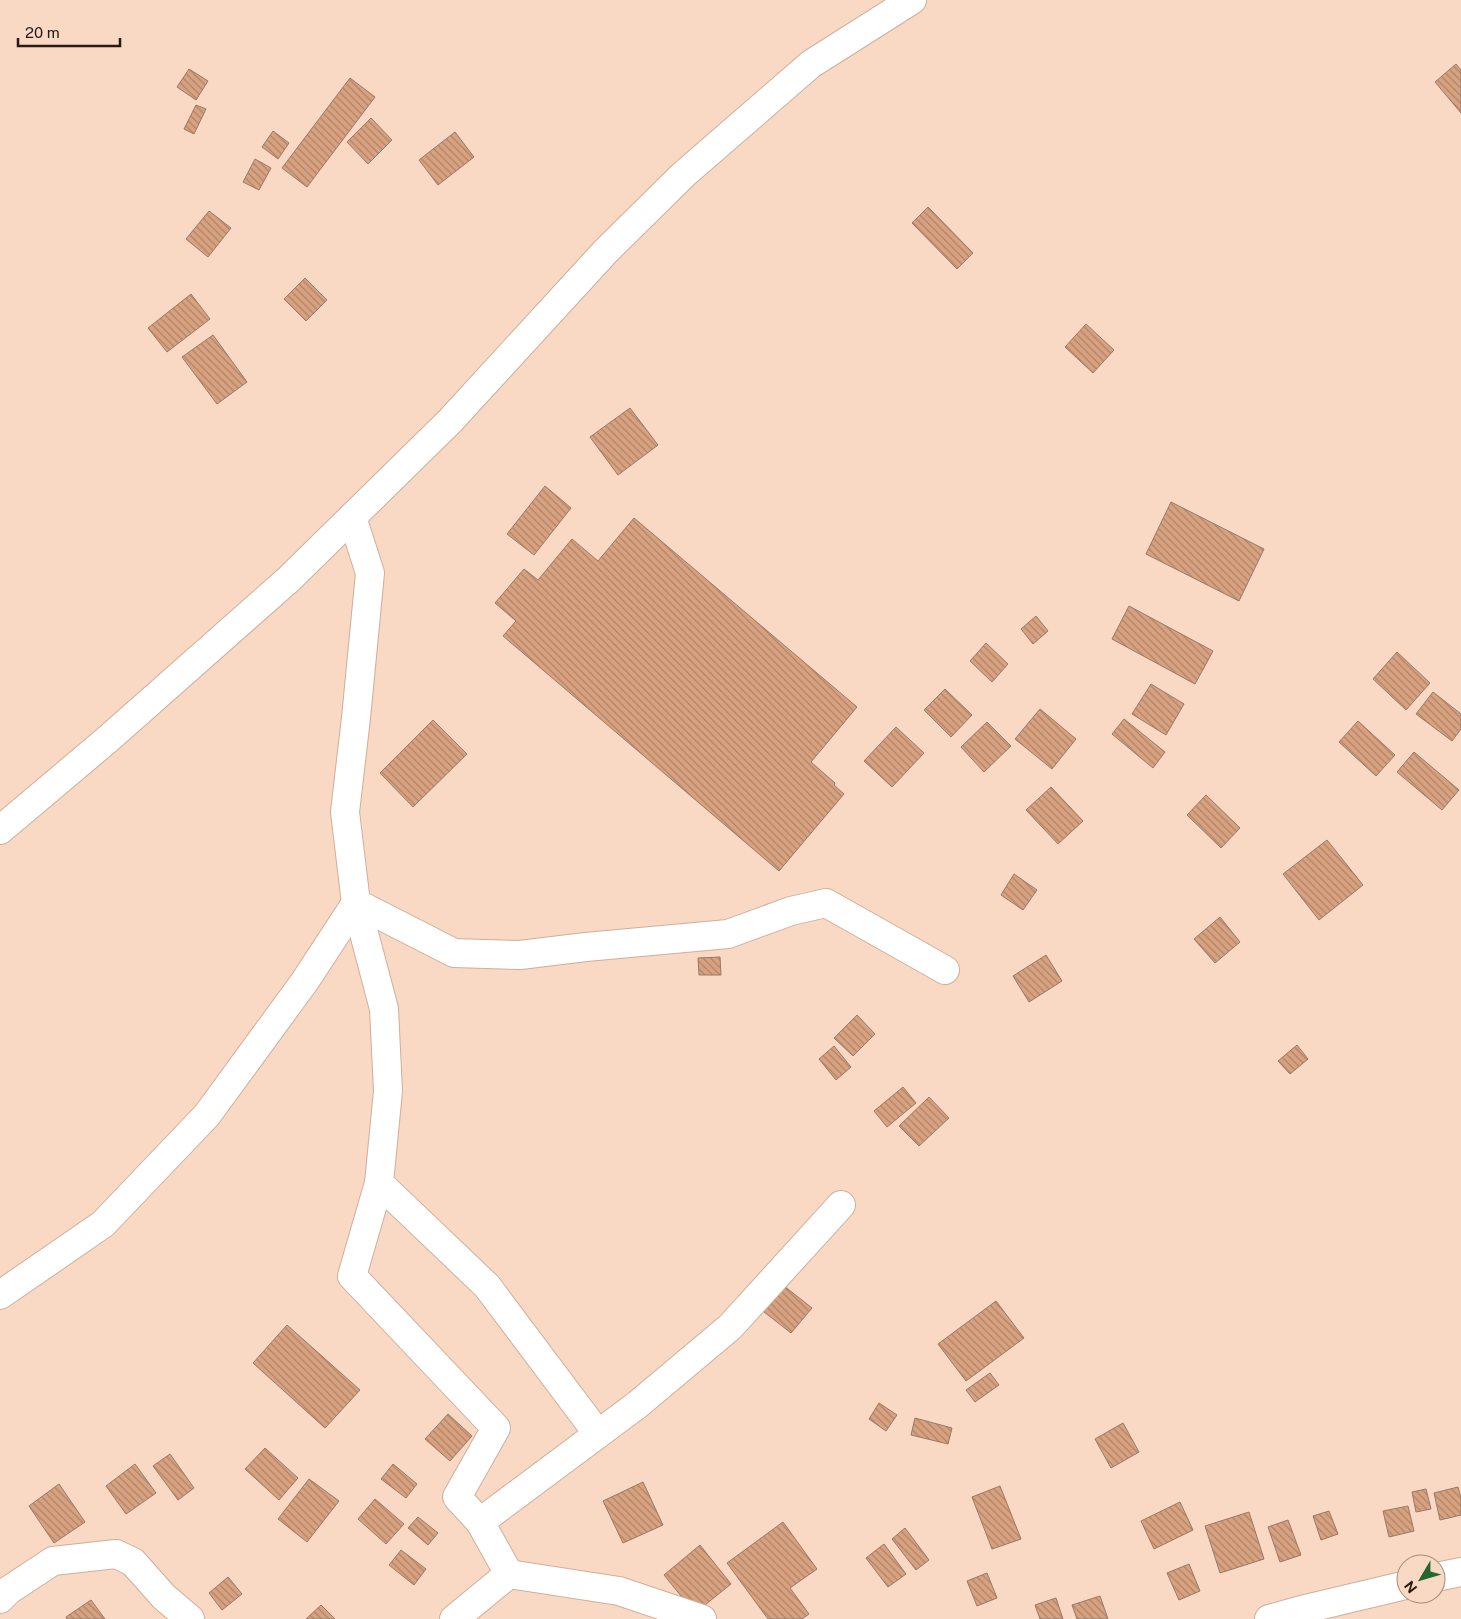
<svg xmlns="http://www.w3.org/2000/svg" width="1461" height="1619" font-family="'Public Sans',sans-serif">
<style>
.building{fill:url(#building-back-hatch);stroke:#977a67}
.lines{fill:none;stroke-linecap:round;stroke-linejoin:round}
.minor-casing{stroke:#ceaf9b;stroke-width:30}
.primary-casing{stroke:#ceaf9b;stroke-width:30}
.minor{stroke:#fff;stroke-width:28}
.primary{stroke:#fff;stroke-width:28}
</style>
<defs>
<pattern id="building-back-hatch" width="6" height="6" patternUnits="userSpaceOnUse" patternTransform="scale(1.25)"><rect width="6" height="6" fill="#d8a280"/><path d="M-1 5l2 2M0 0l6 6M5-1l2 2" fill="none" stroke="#af8368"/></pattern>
</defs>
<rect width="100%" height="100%" fill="#f9d8c4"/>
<g class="building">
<path d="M 1456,64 L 1461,70 L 1461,113 L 1435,82 Z"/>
<path d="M 189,69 L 208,81 L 196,100 L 177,87 Z"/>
<path d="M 350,78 L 375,97 L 307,187 L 282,168 Z"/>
<path d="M 196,105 L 206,109 L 194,134 L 184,129 Z"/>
<path d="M 371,118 L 392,140 L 368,164 L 347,142 Z"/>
<path d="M 273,131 L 289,143 L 278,159 L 262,147 Z"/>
<path d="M 455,132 L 474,157 L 438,185 L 419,160 Z"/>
<path d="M 255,159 L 271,168 L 259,190 L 243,182 Z"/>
<path d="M 928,207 L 973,253 L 957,269 L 912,223 Z"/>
<path d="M 209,211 L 231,228 L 208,257 L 186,239 Z"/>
<path d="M 305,278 L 327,300 L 306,321 L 284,299 Z"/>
<path d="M 191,294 L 210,319 L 167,352 L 148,328 Z"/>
<path d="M 1086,324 L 1114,350 L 1093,373 L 1065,347 Z"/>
<path d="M 213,335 L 247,382 L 217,404 L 182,357 Z"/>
<path d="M 630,408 L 658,445 L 618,475 L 590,437 Z"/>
<path d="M 545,486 L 571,508 L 534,555 L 507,534 Z"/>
<path d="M 1171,502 L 1264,549 L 1239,601 L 1146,554 Z"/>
<path d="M 634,518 L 857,707 L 811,762 L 835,783 L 834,785 L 844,794 L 779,871 L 503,636 L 516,621 L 495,603 L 524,569 L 538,580 L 572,539 L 598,561 Z"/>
<path d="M 1129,606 L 1213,651 L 1195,684 L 1112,639 Z"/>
<path d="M 1036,616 L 1048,631 L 1033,644 L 1021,629 Z"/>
<path d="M 986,643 L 1008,664 L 992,682 L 970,661 Z"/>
<path d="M 1397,652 L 1430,683 L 1406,710 L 1373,679 Z"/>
<path d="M 1151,684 L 1184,704 L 1166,735 L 1132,714 Z"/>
<path d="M 945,689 L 972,715 L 951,737 L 924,710 Z"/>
<path d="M 1433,692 L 1461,714 L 1461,729 L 1452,741 L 1416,714 Z"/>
<path d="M 1040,709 L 1076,739 L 1052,769 L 1015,739 Z"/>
<path d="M 1124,719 L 1165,752 L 1153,768 L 1112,734 Z"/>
<path d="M 433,720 L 467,754 L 413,807 L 380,773 Z"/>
<path d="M 1358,721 L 1395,755 L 1376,776 L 1339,742 Z"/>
<path d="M 987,722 L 1011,746 L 984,772 L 961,747 Z"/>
<path d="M 896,727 L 924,753 L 892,787 L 864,761 Z"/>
<path d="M 1414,752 L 1459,790 L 1442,810 L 1397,772 Z"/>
<path d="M 1051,787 L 1083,821 L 1058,844 L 1026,810 Z"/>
<path d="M 1206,795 L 1240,828 L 1221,848 L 1187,815 Z"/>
<path d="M 1327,840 L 1363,885 L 1319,920 L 1283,874 Z"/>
<path d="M 1014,874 L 1037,890 L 1023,910 L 1001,895 Z"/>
<path d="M 1220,917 L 1240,942 L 1215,963 L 1194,939 Z"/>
<path d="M 1046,955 L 1062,981 L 1029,1002 L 1013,976 Z"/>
<path d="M 720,957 L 721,975 L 699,975 L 698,958 Z"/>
<path d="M 857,1015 L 875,1034 L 853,1056 L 834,1038 Z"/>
<path d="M 1297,1045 L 1308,1059 L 1290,1074 L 1278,1061 Z"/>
<path d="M 834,1046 L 851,1067 L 836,1080 L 819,1059 Z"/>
<path d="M 903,1087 L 916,1103 L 887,1127 L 874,1111 Z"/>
<path d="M 929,1097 L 949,1118 L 919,1146 L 899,1126 Z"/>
<path d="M 779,1282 L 812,1308 L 791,1333 L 759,1308 Z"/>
<path d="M 996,1301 L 1024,1338 L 966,1381 L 938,1344 Z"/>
<path d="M 287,1325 L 360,1390 L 325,1428 L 253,1363 Z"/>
<path d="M 990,1373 L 999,1385 L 975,1402 L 966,1390 Z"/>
<path d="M 879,1403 L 897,1415 L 886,1431 L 869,1419 Z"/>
<path d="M 448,1414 L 472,1436 L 450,1461 L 425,1439 Z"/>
<path d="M 915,1418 L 952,1428 L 948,1444 L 911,1435 Z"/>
<path d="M 1123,1423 L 1139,1452 L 1111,1468 L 1095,1439 Z"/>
<path d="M 265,1448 L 298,1478 L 279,1500 L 245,1469 Z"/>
<path d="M 170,1454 L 194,1488 L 178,1500 L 153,1466 Z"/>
<path d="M 135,1464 L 156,1493 L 126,1514 L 106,1486 Z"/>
<path d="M 393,1464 L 417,1484 L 406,1498 L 381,1479 Z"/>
<path d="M 309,1479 L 339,1501 L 307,1542 L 278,1519 Z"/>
<path d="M 643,1482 L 663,1525 L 623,1543 L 603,1501 Z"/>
<path d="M 59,1484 L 85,1522 L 54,1543 L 29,1506 Z"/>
<path d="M 1000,1486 L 1021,1539 L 992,1549 L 972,1497 Z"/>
<path d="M 1458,1487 L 1461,1498 L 1461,1515 L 1440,1520 L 1434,1493 Z"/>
<path d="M 1426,1489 L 1431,1509 L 1416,1512 L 1412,1492 Z"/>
<path d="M 375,1499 L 404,1524 L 386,1544 L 358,1519 Z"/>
<path d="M 1180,1502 L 1193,1530 L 1154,1549 L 1141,1521 Z"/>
<path d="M 1408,1506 L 1414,1531 L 1389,1537 L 1383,1511 Z"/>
<path d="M 1329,1511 L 1338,1534 L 1321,1540 L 1313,1516 Z"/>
<path d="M 1249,1512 L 1264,1559 L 1220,1573 L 1205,1526 Z"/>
<path d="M 418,1517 L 438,1533 L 428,1545 L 408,1528 Z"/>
<path d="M 1288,1520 L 1301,1555 L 1280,1562 L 1268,1527 Z"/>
<path d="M 783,1522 L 817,1569 L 790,1588 L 809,1614 L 802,1619 L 768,1619 L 727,1563 Z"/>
<path d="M 905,1528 L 929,1560 L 916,1570 L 892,1539 Z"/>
<path d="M 884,1544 L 906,1574 L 888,1587 L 866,1558 Z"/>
<path d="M 700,1545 L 731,1584 L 695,1613 L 664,1575 Z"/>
<path d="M 401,1550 L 426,1569 L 414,1585 L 389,1565 Z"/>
<path d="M 1189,1564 L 1200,1591 L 1179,1600 L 1167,1573 Z"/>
<path d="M 987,1573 L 997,1598 L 977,1606 L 967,1581 Z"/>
<path d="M 228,1577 L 242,1594 L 222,1610 L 209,1593 Z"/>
<path d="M 1100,1596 L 1108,1619 L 1077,1619 L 1072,1605 Z"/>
<path d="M 1056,1598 L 1063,1619 L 1040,1619 L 1035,1605 Z"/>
<path d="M 91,1600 L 105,1619 L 67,1619 L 66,1617 Z"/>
<path d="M 321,1605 L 335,1619 L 306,1619 Z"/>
</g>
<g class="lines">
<defs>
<g id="minor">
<path d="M 352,517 L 370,573 L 356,718 L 345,812 L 356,903 L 384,1009 L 388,1091 L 379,1183 L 487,1286 L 598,1434"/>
<path d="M 379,1183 L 352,1276 L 496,1428 L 457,1497 L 480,1522"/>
<path d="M 0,1295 L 103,1224 L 207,1115 L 305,981 L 356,903 L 454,953 L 520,955 L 586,947 L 728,934 L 791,911 L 826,903 L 945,970"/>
<path d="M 509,1574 L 480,1522 L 637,1405 L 730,1327 L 841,1205"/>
<path d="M 1436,1577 L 1461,1572"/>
<path d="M 0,1599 L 9,1590 L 53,1561 L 116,1554 L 133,1562 L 164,1597 L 190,1619"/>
<path d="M 454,1619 L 509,1574 L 619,1591 L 702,1619"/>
<path d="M 1269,1619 L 1305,1609 L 1406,1585"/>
</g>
<path id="primary" d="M 0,830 L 108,739 L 289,579 L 450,421 L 605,252 L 683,175 L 811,64 L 912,0"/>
</defs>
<use href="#minor" class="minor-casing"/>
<use href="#primary" class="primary-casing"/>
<use href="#minor" class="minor"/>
<use href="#primary" class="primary"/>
</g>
<g transform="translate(1421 1579) rotate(232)"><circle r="24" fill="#f9d8c4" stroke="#a58c7d"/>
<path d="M0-4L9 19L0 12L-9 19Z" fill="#246630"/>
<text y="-8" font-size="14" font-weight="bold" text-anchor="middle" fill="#261b13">N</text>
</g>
<path d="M18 38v8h102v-8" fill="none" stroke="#261b13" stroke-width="2.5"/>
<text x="25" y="38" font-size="15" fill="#261b13" stroke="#f9d8c4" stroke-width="4" paint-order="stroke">20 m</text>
</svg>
